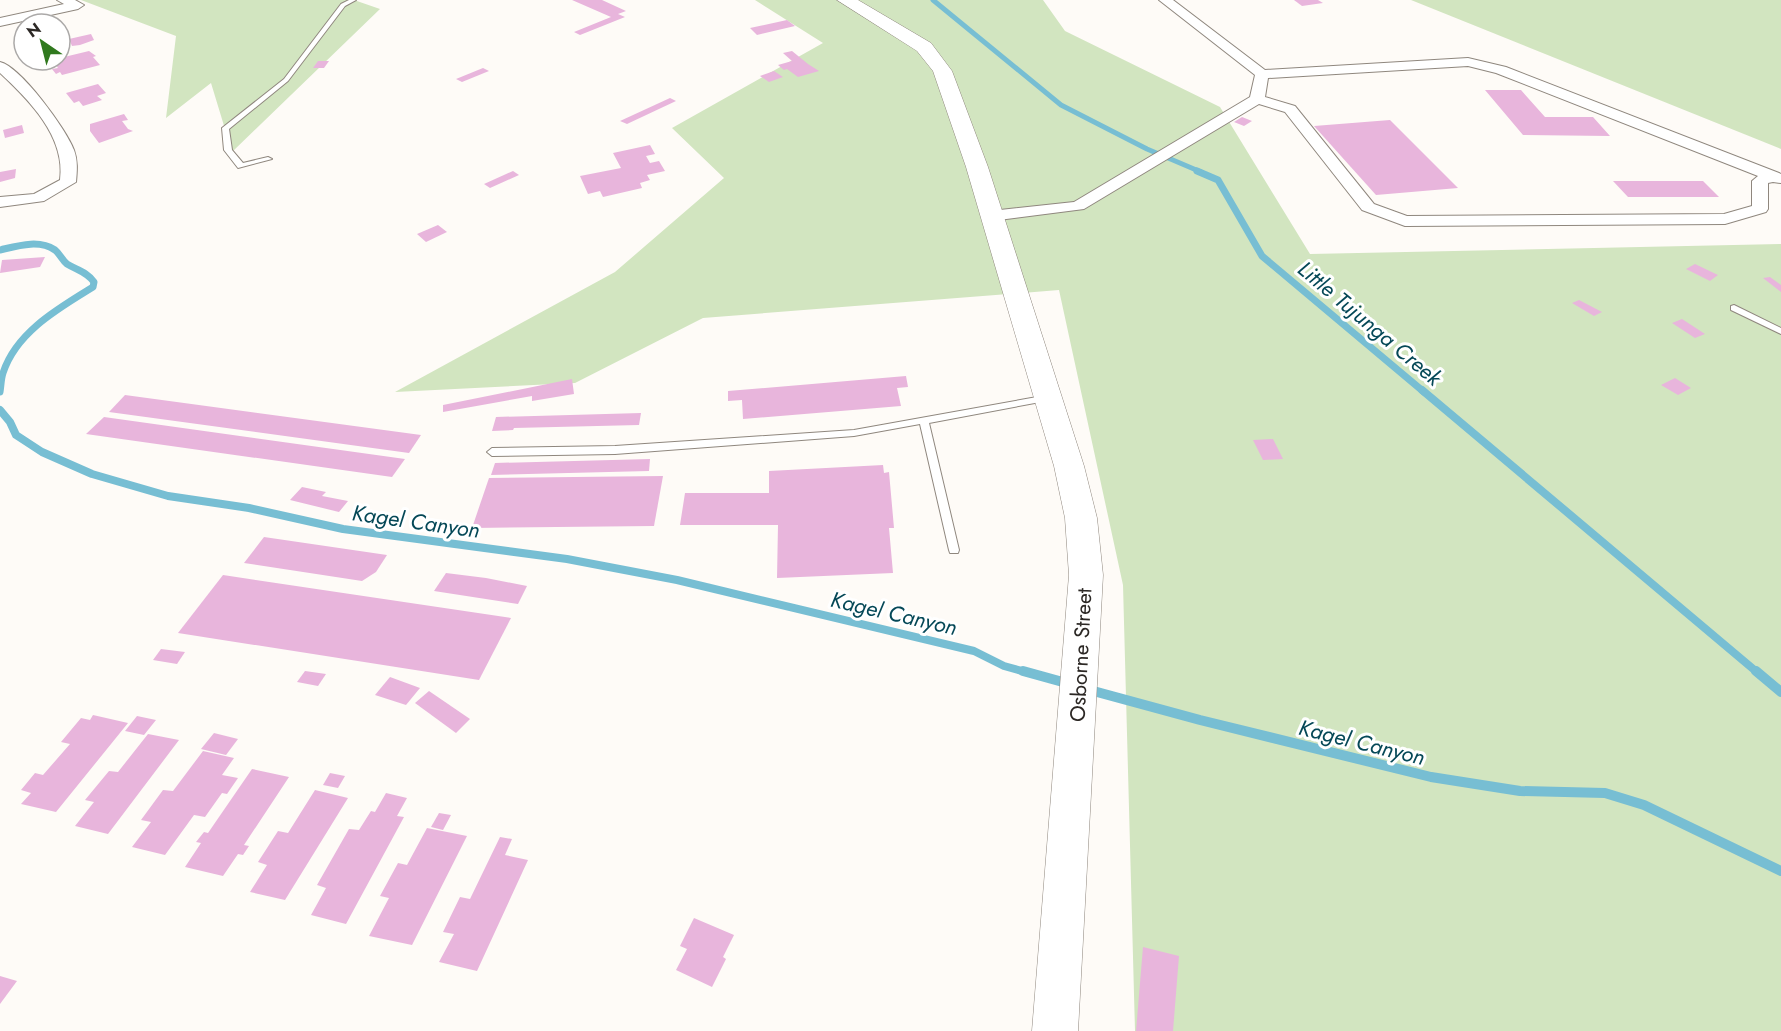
<svg xmlns="http://www.w3.org/2000/svg" width="1781" height="1031" font-family="Jost,sans-serif">
<style>
.green{fill:#d2e5c0}
.lines{fill:none;stroke-linecap:round;stroke-linejoin:round}
.stream-far3{stroke:#77bed3;stroke-width:5}
.stream-far2{stroke:#77bed3;stroke-width:7}
.stream-far1{stroke:#77bed3;stroke-width:8}
.stream{stroke:#77bed3;stroke-width:10}
.building{fill:#e8b5dc}
.lane-casing{stroke:#8f877e;stroke-width:2}
.street-casing{stroke:#8f877e;stroke-width:2}
.secondary-casing{stroke:#8f877e;stroke-width:1}
.lane{fill:#fff;fill-rule:evenodd}
.street{fill:#fff;fill-rule:evenodd}
.secondary{fill:#fff;fill-rule:evenodd}
.labels{text-anchor:middle;dominant-baseline:central;stroke-width:6;stroke-linejoin:round;paint-order:stroke}
.street-label{font-size:21px;fill:#2c2825;stroke:#fff}
.water-label{font-size:22px;font-style:italic;fill:#054857;stroke:#fff}
</style>
<rect width="100%" height="100%" fill="#fefbf7"/>
<g class="green">
<path d="M 81,0 L 354,0 L 380,9 L 232,152 L 211,83 L 166,118 L 176,36 Z"/>
<path d="M 755,0 L 1043,0 L 1065,31 L 1220,107 L 1310,254 L 1781,244 L 1781,1031 L 1135,1031 L 1123,585 L 1059,290 L 703,318 L 575,383 L 395,392 L 615,272 L 724,178 L 672,128 L 823,43 Z"/>
<path d="M 1411,0 L 1781,0 L 1781,149 Z"/>
</g>
<g class="lines">
<path class="stream-far3" d="M 933,0 L 1061,105 L 1147,149 L 1201,172"/>
<g class="stream-far2">
<path d="M 1197,171 L 1218,180 L 1262,256 L 1424,392"/>
<path d="M 0,250 C 17,246 39,239 55,250 C 60,254 62,260 67,264 C 77,270 87,272 94,282 L 93,287 C 59,308 16,332 3,373 C 1,379 1,386 0,392"/>
</g>
<g class="stream-far1">
<path d="M 1422,390 L 1758,673"/>
<path d="M 0,410 L 10,422 L 16,435 L 42,452 L 92,474 L 168,496 L 249,508 L 343,529 L 567,559 L 677,580 L 974,651 L 1004,666 L 1029,673"/>
</g>
<g class="stream">
<path d="M 1023,671 L 1070,684"/>
<path d="M 1756,671 L 1781,692"/>
<path d="M 1086,689 L 1200,720 L 1431,777 L 1520,791 L 1605,793 L 1644,805 L 1781,871"/>
</g>
</g>
<g class="building">
<path d="M 572,0 L 602,0 L 626,11 L 618,14 L 625,17 L 580,35 L 574,32 L 611,17 Z"/>
<path d="M 1294,0 L 1318,0 L 1323,3 L 1302,6 Z"/>
<path d="M 787,20 L 795,26 L 757,35 L 750,28 Z"/>
<path d="M 91,34 L 94,40 L 80,45 L 72,46 L 69,39 Z"/>
<path d="M 89,51 L 96,56 L 93,57 L 100,65 L 62,75 L 60,72 L 56,74 L 52,69 L 58,68 L 52,60 L 60,60 L 60,58 Z"/>
<path d="M 792,51 L 808,64 L 819,71 L 798,77 L 787,69 L 784,70 L 778,65 L 792,61 L 783,53 Z"/>
<path d="M 318,61 L 329,61 L 324,68 L 313,68 Z"/>
<path d="M 483,68 L 489,71 L 462,82 L 456,79 Z"/>
<path d="M 774,71 L 783,77 L 769,82 L 760,76 Z"/>
<path d="M 98,84 L 106,93 L 97,96 L 102,100 L 83,106 L 79,101 L 74,103 L 66,93 Z"/>
<path d="M 1485,90 L 1521,90 L 1545,117 L 1593,117 L 1610,136 L 1523,135 Z"/>
<path d="M 670,98 L 676,101 L 627,124 L 620,121 Z"/>
<path d="M 124,114 L 128,120 L 122,121 L 128,129 L 133,131 L 99,143 L 90,131 L 90,124 Z"/>
<path d="M 1242,117 L 1252,121 L 1244,126 L 1234,122 Z"/>
<path d="M 1390,120 L 1458,188 L 1376,195 L 1314,126 Z"/>
<path d="M 22,125 L 24,133 L 5,138 L 3,130 Z"/>
<path d="M 650,145 L 655,154 L 646,156 L 650,163 L 659,161 L 665,171 L 647,175 L 650,180 L 640,183 L 642,188 L 603,197 L 600,191 L 588,194 L 580,176 L 621,168 L 613,153 Z"/>
<path d="M 16,169 L 15,178 L 0,182 L 0,172 Z"/>
<path d="M 513,171 L 519,175 L 490,188 L 484,184 Z"/>
<path d="M 1613,181 L 1703,181 L 1719,197 L 1628,197 Z"/>
<path d="M 438,225 L 447,232 L 426,242 L 417,234 Z"/>
<path d="M 45,257 L 40,267 L 0,273 L 2,260 Z"/>
<path d="M 1695,264 L 1718,275 L 1710,281 L 1686,269 Z"/>
<path d="M 1770,277 L 1781,285 L 1781,292 L 1763,278 Z"/>
<path d="M 1579,300 L 1602,312 L 1594,316 L 1572,303 Z"/>
<path d="M 1682,319 L 1705,334 L 1695,338 L 1672,323 Z"/>
<path d="M 906,376 L 908,387 L 897,388 L 901,406 L 743,419 L 742,400 L 728,401 L 728,391 Z"/>
<path d="M 1675,378 L 1691,388 L 1678,395 L 1661,385 Z"/>
<path d="M 572,379 L 574,394 L 532,401 L 532,396 L 443,412 L 443,405 Z"/>
<path d="M 125,395 L 421,435 L 409,453 L 109,412 Z"/>
<path d="M 641,413 L 639,425 L 514,428 L 513,430 L 492,431 L 496,417 Z"/>
<path d="M 104,417 L 405,459 L 392,477 L 86,434 Z"/>
<path d="M 1273,439 L 1283,459 L 1263,460 L 1253,440 Z"/>
<path d="M 650,459 L 649,471 L 491,475 L 495,463 Z"/>
<path d="M 883,465 L 884,473 L 889,472 L 894,528 L 889,528 L 893,573 L 777,578 L 778,525 L 680,525 L 685,493 L 769,493 L 769,471 Z"/>
<path d="M 663,476 L 654,526 L 472,528 L 489,478 Z"/>
<path d="M 302,487 L 326,492 L 322,496 L 348,501 L 339,512 L 290,500 Z"/>
<path d="M 264,537 L 387,555 L 376,572 L 362,581 L 244,563 Z"/>
<path d="M 446,573 L 486,578 L 527,586 L 518,604 L 434,591 Z"/>
<path d="M 223,575 L 511,618 L 479,680 L 178,633 Z"/>
<path d="M 161,649 L 185,652 L 177,664 L 153,660 Z"/>
<path d="M 305,671 L 326,674 L 318,686 L 297,682 Z"/>
<path d="M 390,677 L 420,688 L 406,705 L 375,695 Z"/>
<path d="M 429,691 L 470,719 L 456,733 L 415,703 Z"/>
<path d="M 93,715 L 128,723 L 56,812 L 21,804 L 31,793 L 21,790 L 35,773 L 43,775 L 70,744 L 61,742 L 81,718 L 90,720 Z"/>
<path d="M 137,716 L 156,720 L 144,735 L 125,731 Z"/>
<path d="M 214,733 L 238,739 L 226,755 L 201,749 Z"/>
<path d="M 148,734 L 179,740 L 108,834 L 75,826 L 94,802 L 85,800 L 109,771 L 118,772 Z"/>
<path d="M 203,751 L 234,758 L 222,775 L 238,778 L 227,794 L 222,793 L 205,817 L 194,815 L 165,855 L 132,847 L 151,822 L 141,820 L 163,790 L 173,791 Z"/>
<path d="M 252,769 L 289,777 L 244,845 L 249,846 L 243,855 L 238,854 L 223,876 L 185,867 L 201,843 L 196,842 L 204,832 L 208,833 Z"/>
<path d="M 330,773 L 345,776 L 338,788 L 323,785 Z"/>
<path d="M 315,790 L 348,798 L 285,900 L 250,892 L 267,865 L 258,862 L 278,831 L 288,833 Z"/>
<path d="M 386,793 L 407,798 L 397,816 L 404,817 L 346,924 L 311,915 L 326,888 L 317,885 L 349,829 L 359,830 L 371,811 L 375,812 Z"/>
<path d="M 439,813 L 451,815 L 443,830 L 431,827 Z"/>
<path d="M 427,828 L 467,836 L 412,945 L 369,936 L 389,898 L 380,896 L 398,863 L 407,865 Z"/>
<path d="M 500,837 L 512,839 L 505,855 L 528,860 L 477,971 L 439,962 L 454,934 L 443,932 L 460,897 L 470,899 Z"/>
<path d="M 694,918 L 734,935 L 723,957 L 726,959 L 712,987 L 676,970 L 687,949 L 680,946 Z"/>
<path d="M 1143,947 L 1179,956 L 1173,1031 L 1136,1031 Z"/>
<path d="M 0,976 L 17,981 L 0,1004 Z"/>
</g>
<g class="lines">
<defs>
<g id="lane">
<path d="M 349,0 L 356,0 L 345,6 L 288,81 L 229,129 L 232,150 L 243,163 L 268,157 L 272,159 L 238,168 L 224,150 L 222,128 L 284,79 L 341,4 Z"/>
<path d="M 1734,305 L 1781,328 L 1781,334 L 1731,310 L 1731,306 Z"/>
<path d="M 1048,395 L 1053,398 L 1051,400 L 929,423 L 959,550 L 958,553 L 950,553 L 949,550 L 920,424 L 854,436 L 615,454 L 492,456 L 487,452 L 492,448 L 615,446 L 854,430 Z"/>
</g>
<g id="street">
<path d="M 57,0 L 75,0 L 84,5 L 78,9 L 0,26 L 0,18 L 64,4 Z"/>
<path d="M 1159,0 L 1173,0 L 1265,70 L 1468,58 L 1506,67 L 1779,173 L 1781,174 L 1781,183 L 1773,182 L 1768,183 L 1768,209 L 1766,212 L 1725,224 L 1405,226 L 1362,210 L 1285,112 L 1259,104 L 1084,209 L 991,221 L 985,220 L 983,216 L 985,212 L 991,211 L 1074,202 L 1250,97 L 1255,75 ZM 1468,66 L 1496,73 L 1758,176 L 1752,181 L 1752,206 L 1724,214 L 1407,216 L 1374,204 L 1295,106 L 1265,97 L 1268,78 Z"/>
<path d="M 0,62 C 21,67 66,129 74,150 C 78,161 77,171 76,182 L 44,201 L 0,207 L 0,197 L 34,194 L 60,180 C 66,137 29,100 0,73 Z"/>
</g>
<path id="secondary" d="M 837,0 L 858,0 L 931,43 L 952,71 L 988,167 L 1084,466 L 1097,518 L 1103,575 L 1078,1031 L 1032,1031 L 1069,575 L 1065,518 L 1054,466 L 966,167 L 933,71 L 917,51 Z"/>
</defs>
<use href="#lane" class="lane-casing"/>
<use href="#street" class="street-casing"/>
<use href="#secondary" class="secondary-casing"/>
<use href="#lane" class="lane"/>
<use href="#street" class="street"/>
<use href="#secondary" class="secondary"/>
</g>
<g class="labels">
<g class="street-label">
<text transform="translate(1081 655) rotate(-87)">Osborne Street</text>
</g>
<g class="water-label">
<text transform="translate(1370 323) rotate(40)">Little Tujunga Creek</text>
<text transform="translate(416 521) rotate(8)">Kagel Canyon</text>
<text transform="translate(894 613) rotate(13)">Kagel Canyon</text>
<text transform="translate(1362 742) rotate(14)">Kagel Canyon</text>
</g>
</g>
<g transform="translate(42 42) rotate(325)"><circle r="28" fill="#ffffff" stroke="#aba9a8" stroke-width="1.5"/>
<path d="M0-4.5L10 22L0 15L-10 22Z" fill="#30791e"/>
<text y="-9" font-size="16" font-weight="bold" text-anchor="middle" fill="#2c2825">N</text>
</g>
</svg>
